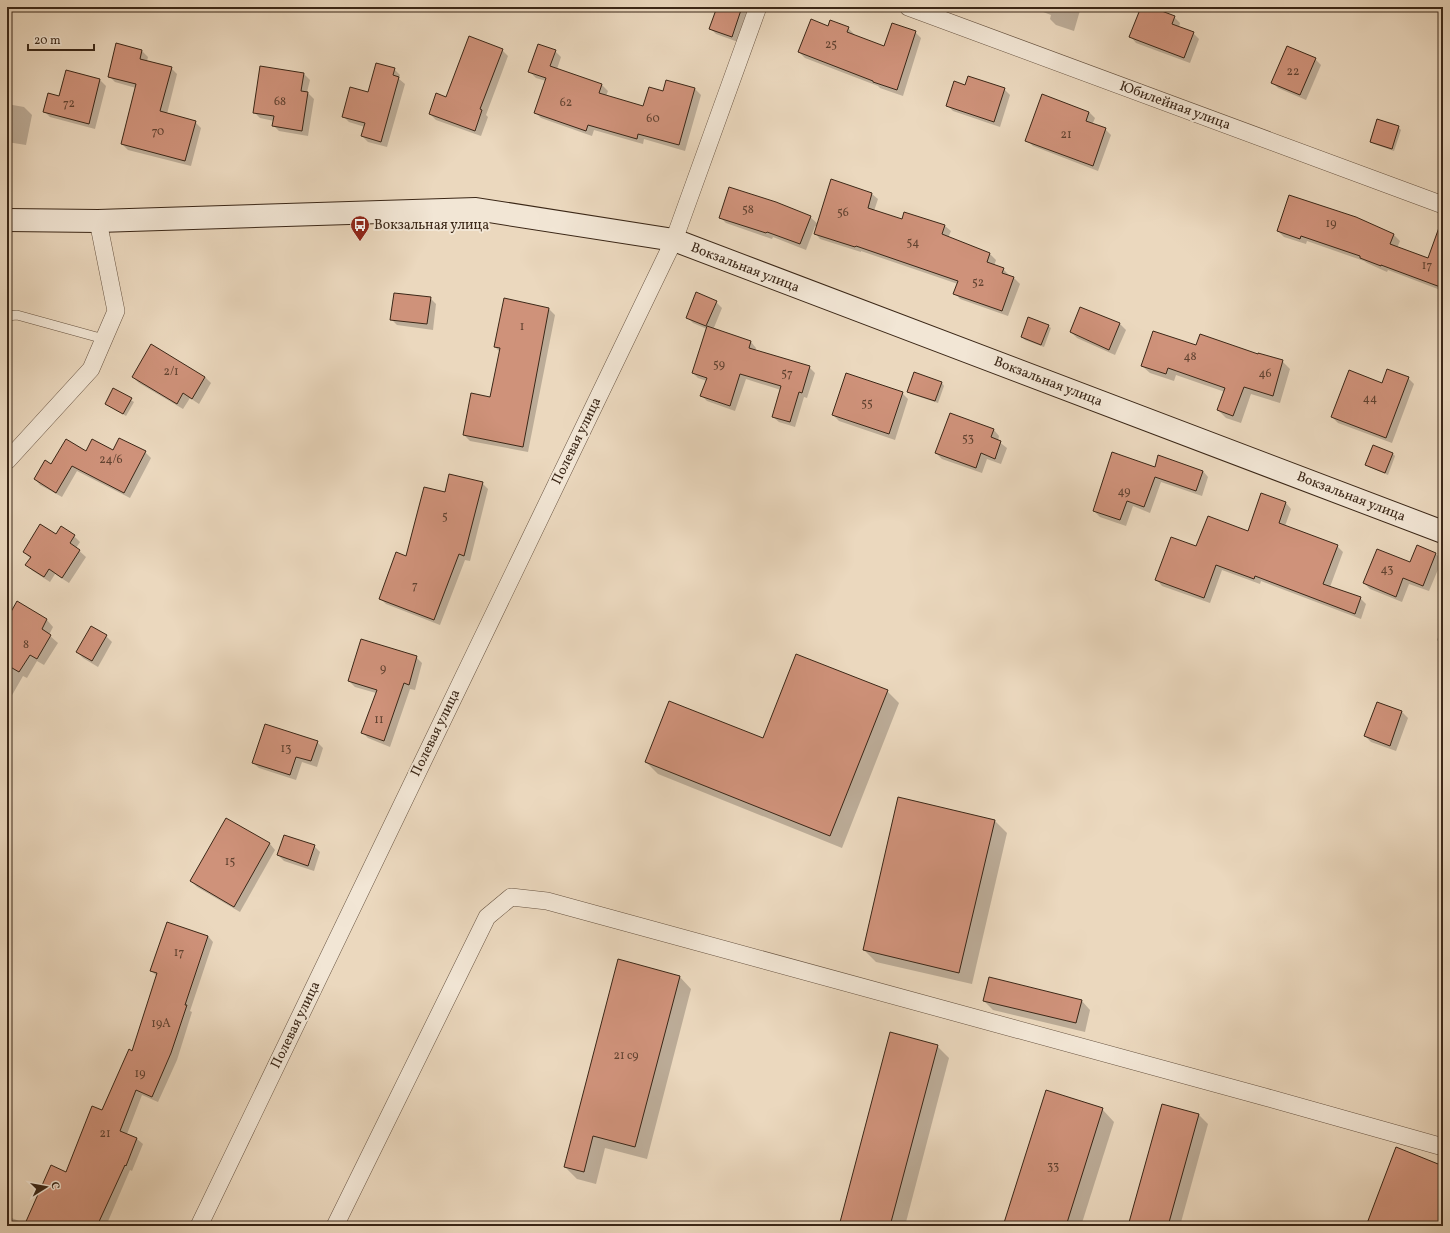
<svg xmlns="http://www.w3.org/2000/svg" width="1450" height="1233" font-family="Vollkorn,serif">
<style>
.shadow{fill:#0003}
.building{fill:#cf927a;stroke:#3b2717}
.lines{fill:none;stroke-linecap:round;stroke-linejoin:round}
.lane-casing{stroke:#675341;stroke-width:10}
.street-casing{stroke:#675341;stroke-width:18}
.secondary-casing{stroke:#3b2717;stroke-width:24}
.lane{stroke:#f2e6d5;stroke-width:9}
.street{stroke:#f2e6d5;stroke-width:17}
.secondary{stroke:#f2e6d5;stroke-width:22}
.labels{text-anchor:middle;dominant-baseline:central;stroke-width:4;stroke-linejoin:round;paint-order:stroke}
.number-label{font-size:12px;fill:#604230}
.street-label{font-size:14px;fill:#3b2717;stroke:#f2e6d5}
.poi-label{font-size:14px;fill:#3b2717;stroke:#f2e6d5;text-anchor:start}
</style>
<rect width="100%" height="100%" fill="#ebd8be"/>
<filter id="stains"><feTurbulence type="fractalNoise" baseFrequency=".005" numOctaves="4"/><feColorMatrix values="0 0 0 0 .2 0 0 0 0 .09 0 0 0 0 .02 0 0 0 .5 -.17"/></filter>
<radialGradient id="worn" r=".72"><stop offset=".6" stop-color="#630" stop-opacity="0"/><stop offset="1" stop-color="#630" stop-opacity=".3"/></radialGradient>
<g class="shadow">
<path d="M 718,7 L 750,7 L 738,42 L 716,34 L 710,28 Z"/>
<path d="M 1030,7 L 1081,7 L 1074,31 L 1056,25 L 1050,19 L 1051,15 Z"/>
<path d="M 1142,7 L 1148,7 L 1174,17 L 1180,23 L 1179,27 L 1193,33 L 1199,39 L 1190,63 L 1136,43 L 1131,37 Z"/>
<path d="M 829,27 L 848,28 L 854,34 L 853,35 L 885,47 L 915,32 L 921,38 L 903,96 L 880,88 L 878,86 L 805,58 L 799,52 Z"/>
<path d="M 502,50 L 508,56 L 486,115 L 488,117 L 481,136 L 436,120 L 430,114 Z"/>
<path d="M 142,51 L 148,57 L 147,61 L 171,68 L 177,74 L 167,114 L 195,122 L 201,128 L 191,166 L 128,150 L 122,144 L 136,88 L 115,82 L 109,76 Z"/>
<path d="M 555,51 L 561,57 L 557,69 L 602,85 L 608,91 L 606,96 L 644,107 L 664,92 L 667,81 L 695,89 L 701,95 L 685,151 L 644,139 L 643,144 L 594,130 L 592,136 L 541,118 L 535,112 L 546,81 L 536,78 L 530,72 Z"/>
<path d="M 1315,59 L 1321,65 L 1306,100 L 1278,88 L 1272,82 Z"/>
<path d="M 394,69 L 400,75 L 399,79 L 405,84 L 387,147 L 368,142 L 362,136 L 365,127 L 349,122 L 343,116 Z"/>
<path d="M 67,71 L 100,80 L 106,86 L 95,129 L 50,117 L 44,111 L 60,97 Z"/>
<path d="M 304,74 L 310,80 L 307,92 L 314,99 L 308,136 L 279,131 L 273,125 L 274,121 L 260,118 L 254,112 Z"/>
<path d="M 1004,89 L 1010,95 L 1000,127 L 953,111 L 947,105 Z"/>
<path d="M 7,104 L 24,107 L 32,115 L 26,145 L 7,142 Z"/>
<path d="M 1089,112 L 1095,118 L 1092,125 L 1105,129 L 1111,135 L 1098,171 L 1033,146 L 1027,140 Z"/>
<path d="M 1398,127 L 1401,130 L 1394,151 L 1374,144 L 1371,142 Z"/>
<path d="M 872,194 L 878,199 L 874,211 L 902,220 L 905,213 L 945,226 L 951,231 L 948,238 L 990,254 L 996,260 L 994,266 L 1003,269 L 1009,275 L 1008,276 L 1014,278 L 1020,284 L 1008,316 L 960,299 L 955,293 L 958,284 L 861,251 L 861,252 L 820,239 L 815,233 L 817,227 L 815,226 L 806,250 L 773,237 L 772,239 L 726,223 L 720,217 L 810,217 L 818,224 Z"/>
<path d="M 1356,218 L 1394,235 L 1400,241 L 1397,248 L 1428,259 L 1443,251 L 1443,291 L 1388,270 L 1387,272 L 1367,263 L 1364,261 L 1307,241 L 1306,244 L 1284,237 L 1278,231 Z"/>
<path d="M 430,298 L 436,304 L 433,330 L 397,325 L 391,319 Z"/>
<path d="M 716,302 L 722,308 L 713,330 L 751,342 L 756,348 L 755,351 L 809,367 L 815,373 L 807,398 L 804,397 L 795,427 L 779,422 L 773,417 L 781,390 L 746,379 L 735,411 L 707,401 L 702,396 L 707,381 L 698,378 L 693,373 L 707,329 L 693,323 L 687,317 Z"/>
<path d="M 549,309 L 555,315 L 528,452 L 470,441 L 464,435 L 491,398 L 500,352 L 495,347 Z"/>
<path d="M 1081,309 L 1120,324 L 1126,330 L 1115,355 L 1077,338 L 1071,332 Z"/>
<path d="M 1048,326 L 1051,328 L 1044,347 L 1025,340 L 1022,337 Z"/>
<path d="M 1258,356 L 1282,361 L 1290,369 L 1280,403 L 1251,394 L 1241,423 L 1226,418 L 1218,410 L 1225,392 L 1176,375 L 1174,381 L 1150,373 L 1142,366 Z"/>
<path d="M 133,377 L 205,377 L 211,383 L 199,404 L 190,398 L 183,409 L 139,383 Z"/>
<path d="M 1408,378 L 1414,384 L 1392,443 L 1338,423 L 1332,417 L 1382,384 Z"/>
<path d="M 942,383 L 944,386 L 938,403 L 911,394 L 908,391 Z"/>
<path d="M 114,390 L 134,402 L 126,416 L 106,404 Z"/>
<path d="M 902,393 L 908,399 L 895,440 L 839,421 L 833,415 Z"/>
<path d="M 994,430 L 999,436 L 998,441 L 1007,448 L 1001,464 L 987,459 L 982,473 L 942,459 L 936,453 Z"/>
<path d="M 113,451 L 145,452 L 151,458 L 130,498 L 77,471 L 62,497 L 40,485 L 35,479 L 52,466 L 86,453 Z"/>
<path d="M 1392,453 L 1395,456 L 1388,475 L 1369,467 L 1366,465 Z"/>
<path d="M 1155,468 L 1203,471 L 1208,477 L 1202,496 L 1161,482 L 1150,513 L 1133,506 L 1126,526 L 1100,517 L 1094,511 Z"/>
<path d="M 482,483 L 488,489 L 470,561 L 465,560 L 440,625 L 386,604 L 380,598 L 407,558 L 445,493 Z"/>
<path d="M 1286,503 L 1291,509 L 1285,526 L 1337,546 L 1343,552 L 1330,587 L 1360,598 L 1366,604 L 1361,619 L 1261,581 L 1260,584 L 1222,570 L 1210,603 L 1162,586 L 1157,580 L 1197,547 L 1248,532 Z"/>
<path d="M 56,535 L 74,536 L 80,542 L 76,548 L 86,557 L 69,583 L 55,574 L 50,582 L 33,571 L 27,565 L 31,559 L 24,552 Z"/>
<path d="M 1417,547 L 1436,554 L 1442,560 L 1429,591 L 1409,584 L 1402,602 L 1370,589 L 1364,583 L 1411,563 Z"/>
<path d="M 18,603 L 47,620 L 53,627 L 49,635 L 58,643 L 44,665 L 37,661 L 27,678 L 23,676 L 7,704 L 7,617 L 9,618 Z"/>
<path d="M 1443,624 L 1443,646 L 1437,640 Z"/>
<path d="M 106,636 L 112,642 L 98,667 L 83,658 L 77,652 Z"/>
<path d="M 416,657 L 422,663 L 415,690 L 410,689 L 390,747 L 368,738 L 362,732 L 376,693 L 355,687 L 349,681 Z"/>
<path d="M 887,691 L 899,703 L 842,848 L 658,774 L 646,762 L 763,739 Z"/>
<path d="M 1402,712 L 1408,718 L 1396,751 L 1371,742 L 1365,736 Z"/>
<path d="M 317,742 L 323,748 L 317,767 L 302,762 L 296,780 L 259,768 L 253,763 Z"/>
<path d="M 226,819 L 270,844 L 275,850 L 240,912 L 197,887 L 191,881 Z"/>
<path d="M 995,821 L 1007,833 L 972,984 L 876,962 L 864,950 Z"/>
<path d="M 314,846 L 320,852 L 314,871 L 284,861 L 278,855 Z"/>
<path d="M 208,936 L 213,942 L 190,1011 L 192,1012 L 177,1060 L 158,1102 L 142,1095 L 127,1134 L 137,1139 L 143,1144 L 132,1171 L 130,1170 L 106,1226 L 7,1226 L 7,1216 L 26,1224 L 66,1173 L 103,1111 L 133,1052 L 157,976 L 151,971 Z"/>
<path d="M 679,976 L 691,989 L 647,1159 L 605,1148 L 596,1184 L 577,1179 L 565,1167 Z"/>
<path d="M 1081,1000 L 1090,1010 L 1085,1032 L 993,1010 L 984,1001 Z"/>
<path d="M 937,1046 L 949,1058 L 905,1226 L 840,1226 Z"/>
<path d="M 1163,1105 L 1199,1115 L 1208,1124 L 1180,1226 L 1129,1226 Z"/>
<path d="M 1102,1109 L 1114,1122 L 1081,1226 L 1004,1226 Z"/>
</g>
<g class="building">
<path d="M 717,7 L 742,7 L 732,37 L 709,29 Z"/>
<path d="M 1141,7 L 1151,7 L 1175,16 L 1172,24 L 1194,32 L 1184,58 L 1129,37 Z"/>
<path d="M 811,19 L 828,26 L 830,20 L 849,27 L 847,32 L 884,46 L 892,23 L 916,31 L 897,90 L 873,82 L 873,81 L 798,52 Z"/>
<path d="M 469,36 L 503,49 L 480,109 L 482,110 L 475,131 L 429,114 L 436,93 L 446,97 Z"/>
<path d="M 116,43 L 142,50 L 140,59 L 172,67 L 160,111 L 196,121 L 185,161 L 121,144 L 136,84 L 108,77 Z"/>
<path d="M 538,44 L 556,50 L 550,66 L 602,84 L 599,93 L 643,106 L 649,87 L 663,91 L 666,80 L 695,88 L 679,145 L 638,134 L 637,139 L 588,125 L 586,131 L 534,113 L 546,78 L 528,72 Z"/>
<path d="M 1287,46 L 1316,58 L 1300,95 L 1271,83 Z"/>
<path d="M 376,63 L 395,68 L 393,75 L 399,77 L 381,142 L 361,136 L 365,123 L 342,117 L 350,87 L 368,92 Z"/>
<path d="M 260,66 L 304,73 L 301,91 L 308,92 L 302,131 L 272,126 L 274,116 L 253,113 Z"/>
<path d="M 66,70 L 100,79 L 89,124 L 43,112 L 48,93 L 59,96 Z"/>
<path d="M 968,76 L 1005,88 L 994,122 L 946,106 L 954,81 L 965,85 Z"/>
<path d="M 1042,94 L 1089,112 L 1086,121 L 1106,128 L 1093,166 L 1025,141 Z"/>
<path d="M 1377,119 L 1399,126 L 1392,149 L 1370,142 Z"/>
<path d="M 831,179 L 872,193 L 868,208 L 902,219 L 904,212 L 945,225 L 942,234 L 990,253 L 987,262 L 1004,268 L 1002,273 L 1014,277 L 1002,311 L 953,294 L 958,281 L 856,246 L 855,247 L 814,234 Z"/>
<path d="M 729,187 L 776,202 L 811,216 L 800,244 L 767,232 L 766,233 L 719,218 Z"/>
<path d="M 1289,195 L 1356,217 L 1394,234 L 1390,244 L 1428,258 L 1441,222 L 1443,223 L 1443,288 L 1381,265 L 1381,266 L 1360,258 L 1360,256 L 1301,236 L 1300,239 L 1277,231 Z"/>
<path d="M 696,292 L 717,301 L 706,326 L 686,318 Z"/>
<path d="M 394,293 L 431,297 L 427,324 L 390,320 Z"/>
<path d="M 504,298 L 549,308 L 523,447 L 463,435 L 471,393 L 490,397 L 500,348 L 494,347 Z"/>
<path d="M 1080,307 L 1120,323 L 1109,350 L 1070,332 Z"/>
<path d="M 1028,317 L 1049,325 L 1041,345 L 1021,337 Z"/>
<path d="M 707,326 L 751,341 L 749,348 L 810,366 L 802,393 L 799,392 L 790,422 L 772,417 L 781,386 L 740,374 L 730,406 L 700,396 L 707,378 L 692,373 Z"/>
<path d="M 1153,331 L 1196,345 L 1200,334 L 1258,354 L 1258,353 L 1283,360 L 1273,396 L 1244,387 L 1233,416 L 1217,410 L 1225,388 L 1168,368 L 1166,374 L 1141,366 Z"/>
<path d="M 151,344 L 205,377 L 192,399 L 183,393 L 177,404 L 132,377 Z"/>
<path d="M 1387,369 L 1409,377 L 1386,438 L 1331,417 L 1349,370 L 1382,383 Z"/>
<path d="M 914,372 L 942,382 L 935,401 L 907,392 Z"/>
<path d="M 846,373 L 903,392 L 889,434 L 832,415 Z"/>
<path d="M 113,388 L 132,398 L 123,414 L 105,404 Z"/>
<path d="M 950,413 L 994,429 L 991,437 L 1001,441 L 995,459 L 981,453 L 976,468 L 935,453 Z"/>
<path d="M 119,438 L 146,451 L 124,493 L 72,466 L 56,493 L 34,479 L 45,460 L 51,464 L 66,439 L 86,451 L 92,439 L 113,450 Z"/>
<path d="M 1373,445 L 1393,453 L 1385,473 L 1365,465 Z"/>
<path d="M 1112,452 L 1155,467 L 1158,455 L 1203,471 L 1196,491 L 1155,477 L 1144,507 L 1127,501 L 1120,520 L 1093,511 Z"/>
<path d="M 449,474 L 483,482 L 464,556 L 459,554 L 434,620 L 379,599 L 396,552 L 406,556 L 424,487 L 445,492 Z"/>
<path d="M 1261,493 L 1286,502 L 1279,523 L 1338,545 L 1323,584 L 1361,597 L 1355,614 L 1255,576 L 1254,579 L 1216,565 L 1204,598 L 1155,580 L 1171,537 L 1196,546 L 1208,516 L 1248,531 Z"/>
<path d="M 40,524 L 56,534 L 61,526 L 75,535 L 70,543 L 80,550 L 62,578 L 49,569 L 44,577 L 25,565 L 31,557 L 23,552 Z"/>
<path d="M 1417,545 L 1436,553 L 1423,586 L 1403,578 L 1396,597 L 1363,583 L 1377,549 L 1410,562 Z"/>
<path d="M 17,601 L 47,619 L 42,629 L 51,635 L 37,659 L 30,655 L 19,672 L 7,665 L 7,619 Z"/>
<path d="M 91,626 L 107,635 L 92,661 L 76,652 Z"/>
<path d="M 361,639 L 417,656 L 409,685 L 404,683 L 384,741 L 361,733 L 377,690 L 348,681 Z"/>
<path d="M 796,654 L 888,690 L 830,836 L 645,762 L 669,701 L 763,738 Z"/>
<path d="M 1377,702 L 1402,711 L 1390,746 L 1364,736 Z"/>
<path d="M 265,724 L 318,741 L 311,761 L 296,757 L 290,775 L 252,763 Z"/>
<path d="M 898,797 L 995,820 L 959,973 L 863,950 Z"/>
<path d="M 226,818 L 270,843 L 234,907 L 190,881 Z"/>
<path d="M 284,835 L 315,845 L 308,866 L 277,855 Z"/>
<path d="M 167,922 L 208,936 L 185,1005 L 187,1005 L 171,1053 L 152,1097 L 136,1090 L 120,1131 L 137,1138 L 126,1166 L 125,1165 L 97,1226 L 24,1226 L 51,1165 L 66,1172 L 92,1106 L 102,1110 L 129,1049 L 132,1051 L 157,973 L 150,971 Z"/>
<path d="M 618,959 L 680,976 L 635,1147 L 593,1136 L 584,1172 L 564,1167 Z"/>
<path d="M 989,977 L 1082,1000 L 1076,1023 L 983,1001 Z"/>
<path d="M 890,1032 L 938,1045 L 890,1226 L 839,1226 Z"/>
<path d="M 1046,1090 L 1103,1108 L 1066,1226 L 1003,1226 Z"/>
<path d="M 1162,1104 L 1199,1114 L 1168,1226 L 1128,1226 Z"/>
<path d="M 1396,1147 L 1443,1166 L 1443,1226 L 1366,1226 Z"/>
</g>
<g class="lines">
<defs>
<path id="lane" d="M 7,316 L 17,315 L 104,339"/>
<g id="street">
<path d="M 908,7 L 1443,205"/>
<path d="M 7,461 L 91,369 L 116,311 L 98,221"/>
<path d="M 199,1226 L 674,240 L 758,7"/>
<path d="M 335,1226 L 487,917 L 511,897 L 547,901 L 1265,1097 L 1443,1147"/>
</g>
<path id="secondary" d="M 7,220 L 98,221 L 476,209 L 674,240 L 1443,532"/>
</defs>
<use href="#lane" class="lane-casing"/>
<use href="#street" class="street-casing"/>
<use href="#secondary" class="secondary-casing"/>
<use href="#lane" class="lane"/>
<use href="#street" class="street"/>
<use href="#secondary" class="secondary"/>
</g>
<defs>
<symbol id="bus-pin" viewBox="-11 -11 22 30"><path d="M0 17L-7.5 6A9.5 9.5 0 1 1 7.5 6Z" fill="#8f2418" stroke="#f2e6d5"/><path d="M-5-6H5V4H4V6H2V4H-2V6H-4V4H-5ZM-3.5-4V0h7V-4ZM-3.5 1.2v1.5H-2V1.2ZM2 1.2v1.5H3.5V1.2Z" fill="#fff"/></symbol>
</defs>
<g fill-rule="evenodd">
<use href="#bus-pin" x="349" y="214" width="22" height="30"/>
</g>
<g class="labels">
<g class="number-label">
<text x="831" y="45">25</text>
<text x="1293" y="72">22</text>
<text x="280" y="102">68</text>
<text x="566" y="103">62</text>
<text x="69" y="104">72</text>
<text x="653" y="119">60</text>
<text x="158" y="132">70</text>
<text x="1066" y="135">21</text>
<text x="748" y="210">58</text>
<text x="843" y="213">56</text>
<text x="1331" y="224">19</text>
<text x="913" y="243">54</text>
<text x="1427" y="266">17</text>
<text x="978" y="283">52</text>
<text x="522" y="327">1</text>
<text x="1190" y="357">48</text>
<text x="719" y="365">59</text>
<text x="171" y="372">2/1</text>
<text x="787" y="374">57</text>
<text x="1265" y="374">46</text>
<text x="1370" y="399">44</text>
<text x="867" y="404">55</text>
<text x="968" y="439">53</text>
<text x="111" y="460">24/6</text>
<text x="1124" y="492">49</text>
<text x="445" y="517">5</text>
<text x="1387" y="570">43</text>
<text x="415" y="586">7</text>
<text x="26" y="645">8</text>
<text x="383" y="669">9</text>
<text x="379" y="720">11</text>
<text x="286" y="749">13</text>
<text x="230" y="862">15</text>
<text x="179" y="953">17</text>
<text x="161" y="1024">19А</text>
<text x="626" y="1056">21 с9</text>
<text x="140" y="1074">19</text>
<text x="105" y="1134">21</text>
<text x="1053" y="1167">33</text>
</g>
<g class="street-label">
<text transform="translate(1175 106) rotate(20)">Юбилейная улица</text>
<text transform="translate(745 268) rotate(21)">Вокзальная улица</text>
<text transform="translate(1048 382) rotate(21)">Вокзальная улица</text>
<text transform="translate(577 441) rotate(-64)">Полевая улица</text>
<text transform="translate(1351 497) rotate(21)">Вокзальная улица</text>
<text transform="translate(436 733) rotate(-64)">Полевая улица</text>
<text transform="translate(296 1025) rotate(-64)">Полевая улица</text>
</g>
<g class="poi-label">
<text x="374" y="225">Вокзальная улица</text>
</g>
</g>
<rect width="1450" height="1233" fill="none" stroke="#ebd8be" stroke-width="24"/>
<rect x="8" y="8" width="1434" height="1217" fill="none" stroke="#3b2717" stroke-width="2"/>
<rect x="12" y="12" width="1426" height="1209" fill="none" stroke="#3b2717"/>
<g transform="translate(46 1187) rotate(79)" stroke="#f2e6d5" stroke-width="3" paint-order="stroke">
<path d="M0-3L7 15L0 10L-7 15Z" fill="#3b2717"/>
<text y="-6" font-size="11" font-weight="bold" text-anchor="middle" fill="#3b2717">С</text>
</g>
<path d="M28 44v6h66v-6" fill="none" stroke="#3b2717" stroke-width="2"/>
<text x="34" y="44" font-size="12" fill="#3b2717" stroke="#f2e6d5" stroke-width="3" paint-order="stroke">20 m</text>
<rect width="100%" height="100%" filter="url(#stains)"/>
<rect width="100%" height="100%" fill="url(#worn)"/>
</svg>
